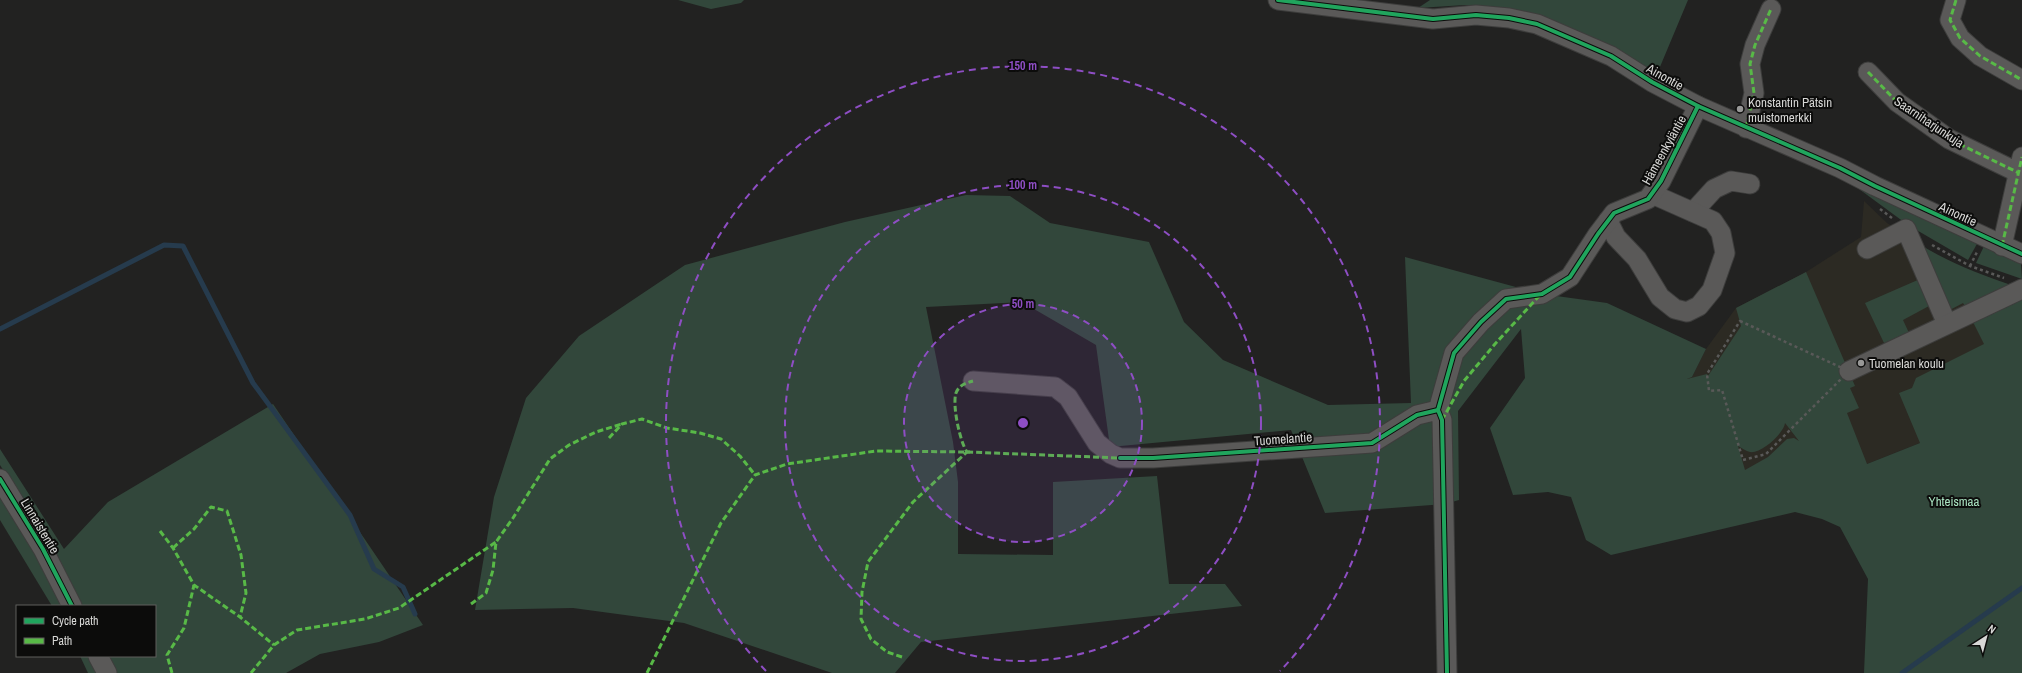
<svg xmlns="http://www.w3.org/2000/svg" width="2022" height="673" font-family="'Archivo Narrow',sans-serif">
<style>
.built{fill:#2c2a23}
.green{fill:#32473b;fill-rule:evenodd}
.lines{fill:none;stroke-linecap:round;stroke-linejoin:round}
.stream{stroke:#263b4d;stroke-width:5}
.minor-casing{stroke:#3d3d3c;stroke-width:21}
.path{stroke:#595958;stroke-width:2.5;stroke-dasharray:3 3;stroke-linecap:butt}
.minor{stroke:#5a5958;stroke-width:19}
.quiet{stroke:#58b947;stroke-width:3;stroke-dasharray:6 3;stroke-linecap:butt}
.cycleway-casing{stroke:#0c0c0b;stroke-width:6}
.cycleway{stroke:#20a55d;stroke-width:4}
.ring{fill:none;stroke:#8e4ec4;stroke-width:2;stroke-dasharray:7 5}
.poi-dot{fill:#989897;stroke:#0c0c0b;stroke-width:1.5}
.labels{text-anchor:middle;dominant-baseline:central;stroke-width:4;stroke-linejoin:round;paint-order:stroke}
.street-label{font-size:13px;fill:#d8d8d6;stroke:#0c0c0b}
.poi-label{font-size:13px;fill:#d8d8d6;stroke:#0c0c0b;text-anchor:start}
.park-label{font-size:13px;fill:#a9e3c1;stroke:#0c0c0b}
.centre{fill:#8e4ec4;stroke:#0c0c0b;stroke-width:2}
.ring-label{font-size:12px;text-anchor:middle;font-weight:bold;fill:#8e4ec4;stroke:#0c0c0b;stroke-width:4;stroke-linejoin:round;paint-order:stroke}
</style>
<rect width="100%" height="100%" fill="#222221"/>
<path class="built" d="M 1864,201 L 1887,223 L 1932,252 L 1968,270 L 2022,289 L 1920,443 L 1867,464 L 1749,488 L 1638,390 L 1692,377 L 1706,349 L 1736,308 L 1806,272 L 1861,237 Z"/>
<g class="green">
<path d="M 678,0 L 744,0 L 741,3 L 711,9 Z"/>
<path d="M 1430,0 L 1688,0 L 1657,74 L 1603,44 L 1555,22 L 1514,11 L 1465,5 L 1418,8 Z"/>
<path d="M 1859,184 L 1978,242 L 1968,260 L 1908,225 L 1859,189 Z"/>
<path d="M 966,195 L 1010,196 L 1050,223 L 1149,242 L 1184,322 L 1223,360 L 1328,405 L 1411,403 L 1405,257 L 1542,294 L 1607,303 L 1706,349 L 1692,377 L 1687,379 L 1707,374 L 1708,376 L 1741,326 L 1736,308 L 1806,272 L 1855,386 L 1850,388 L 1859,408 L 1847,413 L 1867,464 L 1920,443 L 1899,393 L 1912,388 L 1916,378 L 1984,344 L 1972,320 L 2022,295 L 2022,673 L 1864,673 L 1868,579 L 1840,527 L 1822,519 L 1795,512 L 1611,555 L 1586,540 L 1571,497 L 1548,492 L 1513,495 L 1490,428 L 1525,378 L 1521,329 L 1458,411 L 1459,500 L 1445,504 L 1325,513 L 1291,430 L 1110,447 L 1096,345 L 1022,302 L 926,307 L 953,442 L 958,482 L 958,554 L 1053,555 L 1053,482 L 1157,476 L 1169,584 L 1225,584 L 1242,606 L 921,642 L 895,673 L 832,673 L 684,623 L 573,608 L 475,610 L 494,497 L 526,398 L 579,336 L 685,265 L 845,222 ZM 1785,423 L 1799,441 L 1794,438 L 1787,439 L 1768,457 L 1745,470 L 1738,446 C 1742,448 1746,451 1750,452 C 1761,454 1784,433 1785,423 Z"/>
<path d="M 1915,241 C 1946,262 1979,274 2014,286 L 1967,309 L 1963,303 L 1946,312 Z"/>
<path d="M 1985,244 L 2012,257 L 2021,264 L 2022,279 L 1976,263 Z"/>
<path d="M 1920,279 L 1929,306 L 1903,320 L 1909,333 L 1884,343 L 1865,303 Z"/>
<path d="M 273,404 L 423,625 L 379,642 L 320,654 L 286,673 L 115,673 L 107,656 L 155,656 L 155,606 L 81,606 L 50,545 L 0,465 L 0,449 L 64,549 L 108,502 Z"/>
<path d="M 0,493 L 34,549 L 63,606 L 52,606 L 0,520 Z"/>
<path d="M 80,656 L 89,656 L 98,673 L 88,673 Z"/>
</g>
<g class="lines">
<g class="stream">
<path d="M 0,329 L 164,245 L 183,246 L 253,383 L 350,515 L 374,569 L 403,587 L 415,614"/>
<path d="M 1902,673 L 2022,588"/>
</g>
<defs>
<g id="minor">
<path d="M 1278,0 L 1433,19 L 1476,15 L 1509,18 L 1537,24 L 1611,56 L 1652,82 L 1698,106 L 1840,168 L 1875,186 L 2022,254"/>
<path d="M 1956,0 L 1950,20 L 1960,38 L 1980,56 L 2022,80"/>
<path d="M 1868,72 L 1897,102 L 1949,139 L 2019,173"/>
<path d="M 1746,128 L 1754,93 L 1750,64 L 1755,45 L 1771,9"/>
<path d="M 1693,212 L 1714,189 L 1731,181 L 1750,184"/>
<path d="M 1608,221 L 1616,237 L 1637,259 L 1660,297 L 1675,309 L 1687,312 L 1699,306 L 1712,290 L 1725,253 L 1721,233 L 1713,221 L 1652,194"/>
<path d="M 2002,246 L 2022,157"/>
<path d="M 1867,249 L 1906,229 L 1947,324"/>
<path d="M 1849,371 L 2022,289"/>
<path d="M 973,381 L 1055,387 L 1068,397 L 1097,443 L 1111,454 L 1120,458 L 1153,458 L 1372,443 L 1417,415 L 1438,410"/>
<path d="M 0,479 L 43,549 L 72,606"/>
<path d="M 98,656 L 107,673"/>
<path d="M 1447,673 L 1442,420 L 1438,410 L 1454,353 L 1481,322 L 1506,299 L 1542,294 L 1570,277 L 1598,234 L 1614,213 L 1648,199 L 1661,181 L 1698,106"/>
</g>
</defs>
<use href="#minor" class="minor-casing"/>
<g class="path">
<path d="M 1880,209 L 1892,218"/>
<path d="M 1932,245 L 1970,266 L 2004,278"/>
<path d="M 1970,266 L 1977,252"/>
<path d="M 1740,321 L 1849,371 L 1766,454 L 1743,460 L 1722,390 L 1709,391 L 1707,374 Z"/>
</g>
<use href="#minor" class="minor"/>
<g class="quiet">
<path d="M 1956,0 L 1950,20 L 1960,38 L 1980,56 L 2022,80"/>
<path d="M 1868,72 L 1897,102 L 1949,139 L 2019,173"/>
<path d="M 1746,128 L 1754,93 L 1750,64 L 1755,45 L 1771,9"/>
<path d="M 2002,246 L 2022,157"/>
<path d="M 1442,420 L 1464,381 L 1495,344 L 1540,295"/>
<path d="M 609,438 L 622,424 L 642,419 L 667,428 L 700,433 L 721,439 L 740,456 L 755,475"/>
<path d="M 970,452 L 967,452 C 960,442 952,405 956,393 C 959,385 966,383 973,381"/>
<path d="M 160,531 L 173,548 L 194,585 L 240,617 L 274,645"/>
<path d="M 173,548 L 194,529 L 211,507 L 227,511 L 241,555 L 246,593 L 240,617"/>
<path d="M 471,604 L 486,593 L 493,570 L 496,542 L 513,518 L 550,459 L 569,445 L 596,432 L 622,424"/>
<path d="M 902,657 L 887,652 L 871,639 L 861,619 L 862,592 L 868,562 L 913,502 L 967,452"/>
<path d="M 172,673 L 167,655 L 184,628 L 194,585"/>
<path d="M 251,673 L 274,645 L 297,630 L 365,619 L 399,608 L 496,542"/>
<path d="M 647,673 L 721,523 L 755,475 L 787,464 L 876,451 L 967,452 L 1120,458"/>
</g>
<defs>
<g id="cycleway">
<path d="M 1278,0 L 1433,19 L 1476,15 L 1509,18 L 1537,24 L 1611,56 L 1652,82 L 1698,106 L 1840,168 L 1875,186 L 2022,254"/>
<path d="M 1120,458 L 1153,458 L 1372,443 L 1417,415 L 1438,410"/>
<path d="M 0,479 L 43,549 L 72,606"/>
<path d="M 1447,673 L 1442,420 L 1438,410 L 1454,353 L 1481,322 L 1506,299 L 1542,294 L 1570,277 L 1598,234 L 1614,213 L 1648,199 L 1661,181 L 1698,106"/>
</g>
</defs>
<use href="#cycleway" class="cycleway-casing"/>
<use href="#cycleway" class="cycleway"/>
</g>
<circle cx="1023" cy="423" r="119" fill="#8e4ec4" fill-opacity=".12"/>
<g class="ring">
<circle cx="1023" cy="423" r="119"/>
<circle cx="1023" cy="423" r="238"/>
<path d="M766 671A357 357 0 1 1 1280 671"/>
</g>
<g class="poi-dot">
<circle cx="1740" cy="109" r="4"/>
<circle cx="1861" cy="363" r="4"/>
</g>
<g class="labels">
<g class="street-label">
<text transform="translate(1665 77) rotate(29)">Ainontie</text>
<text transform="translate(1929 122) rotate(34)">Saarniharjunkuja</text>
<text transform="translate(1664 150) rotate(-61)">Hämeenkyläntie</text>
<text transform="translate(1958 214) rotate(25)">Ainontie</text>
<text transform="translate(1283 439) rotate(-4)">Tuomelantie</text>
<text transform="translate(40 526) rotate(59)">Linnaistentie</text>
</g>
<g class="poi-label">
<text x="1748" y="102">Konstantin Pätsin<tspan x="1748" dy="15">muistomerkki</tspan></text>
<text x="1869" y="363">Tuomelan koulu</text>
</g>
<g class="park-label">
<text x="1954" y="501">Yhteismaa</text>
</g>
</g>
<circle cx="1023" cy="423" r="6" class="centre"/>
<g class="ring-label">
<text x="1023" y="70">150 m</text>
<text x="1023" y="189">100 m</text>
<text x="1023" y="308">50 m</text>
</g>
<rect x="16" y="605" width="140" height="52" fill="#0c0c0b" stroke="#5e5e5c"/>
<rect x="24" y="618" width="20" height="6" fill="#20a55d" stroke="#5e5e5c"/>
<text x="52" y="625" font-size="12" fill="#d8d8d6">Cycle path</text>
<rect x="24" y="638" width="20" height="6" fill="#58b947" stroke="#5e5e5c"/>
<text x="52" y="645" font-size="12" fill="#d8d8d6">Path</text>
<g transform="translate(1986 637) rotate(36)" stroke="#0c0c0b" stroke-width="3" paint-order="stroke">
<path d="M0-3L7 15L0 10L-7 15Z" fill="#d8d8d6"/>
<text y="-6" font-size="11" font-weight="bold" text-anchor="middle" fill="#d8d8d6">N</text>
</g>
</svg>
